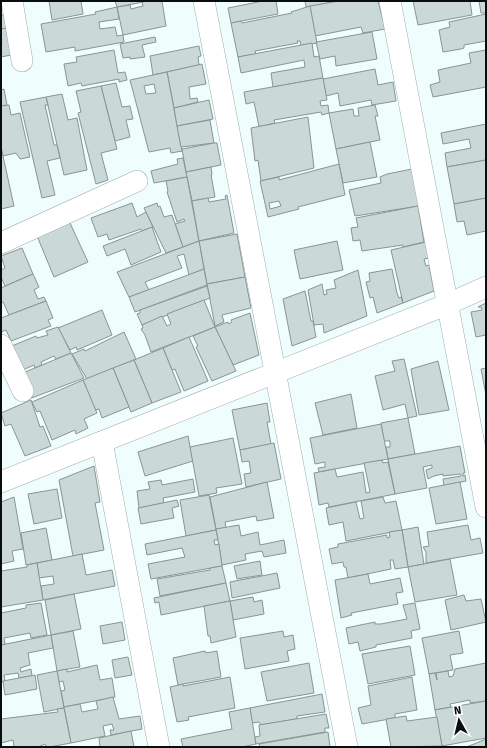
<svg xmlns="http://www.w3.org/2000/svg" width="487" height="748" font-family="'Fira Sans',sans-serif">
<style>
.building{fill:#cbd8d8;stroke:#899595;fill-rule:evenodd}
.lines{fill:none;stroke-linecap:round;stroke-linejoin:round}
.minor-casing{stroke:#a1aeae;stroke-width:22}
.minor{stroke:#fff;stroke-width:21}
</style>
<rect width="100%" height="100%" fill="#effdfc"/>
<g class="building">
<path d="M 49,1 L 81,1 L 83,14 L 52,20 Z"/>
<path d="M 115,1 L 149,1 L 117,7 Z"/>
<path d="M 149,1 L 162,1 L 166,26 L 123,35 L 117,7 L 130,5 L 131,9 L 143,6 L 142,2 Z"/>
<path d="M 263,1 L 276,1 L 278,14 L 231,23 L 228,8 Z"/>
<path d="M 305,1 L 339,1 L 306,7 Z"/>
<path d="M 339,1 L 378,1 L 385,29 L 363,33 L 361,27 L 315,36 L 310,6 Z"/>
<path d="M 413,1 L 470,1 L 472,15 L 418,25 Z"/>
<path d="M 479,1 L 486,1 L 486,13 L 481,13 Z"/>
<path d="M 310,6 L 317,43 L 301,46 L 300,41 L 297,41 L 298,43 L 255,51 L 256,54 L 238,57 L 231,23 L 241,21 L 242,23 L 292,13 L 291,12 Z"/>
<path d="M 117,7 L 119,19 L 99,22 L 100,29 L 115,27 L 117,36 L 123,35 L 124,42 L 75,51 L 75,47 L 46,52 L 41,24 L 96,14 L 95,12 Z"/>
<path d="M 486,14 L 486,41 L 464,45 L 464,48 L 461,49 L 443,52 L 439,30 L 450,27 L 449,22 Z"/>
<path d="M 1,15 L 4,15 L 6,28 L 1,29 Z"/>
<path d="M 6,28 L 11,55 L 1,57 L 1,29 Z"/>
<path d="M 372,32 L 377,59 L 336,66 L 335,56 L 320,59 L 316,42 Z"/>
<path d="M 155,37 L 156,42 L 142,45 L 145,57 L 130,59 L 130,57 L 123,58 L 120,44 Z"/>
<path d="M 312,43 L 314,57 L 319,56 L 323,78 L 273,87 L 271,73 L 305,67 L 304,60 L 241,73 L 238,57 Z"/>
<path d="M 199,46 L 201,56 L 198,57 L 199,65 L 153,75 L 150,56 Z"/>
<path d="M 114,50 L 118,73 L 125,72 L 127,80 L 119,82 L 119,79 L 82,86 L 81,83 L 68,86 L 64,64 L 77,62 L 76,57 Z"/>
<path d="M 486,50 L 486,87 L 433,97 L 430,85 L 440,82 L 438,70 L 471,63 L 469,53 Z"/>
<path d="M 202,64 L 206,84 L 189,87 L 190,99 L 197,98 L 198,102 L 174,108 L 167,72 Z"/>
<path d="M 375,69 L 378,85 L 393,82 L 396,101 L 372,105 L 371,100 L 340,106 L 338,93 L 326,96 L 323,79 Z"/>
<path d="M 167,72 L 182,151 L 171,153 L 170,148 L 149,152 L 130,80 ZM 154,84 L 156,93 L 146,94 L 144,86 Z"/>
<path d="M 323,78 L 327,100 L 320,101 L 321,106 L 328,105 L 329,113 L 322,115 L 321,112 L 274,120 L 275,123 L 259,127 L 254,102 L 246,104 L 244,92 Z"/>
<path d="M 116,83 L 122,107 L 130,106 L 133,119 L 126,120 L 130,137 L 115,141 L 101,86 Z"/>
<path d="M 101,86 L 117,149 L 101,153 L 108,180 L 96,184 L 78,113 L 81,112 L 76,91 Z"/>
<path d="M 4,89 L 7,105 L 1,106 L 1,90 Z"/>
<path d="M 62,94 L 68,120 L 77,118 L 87,170 L 64,175 L 46,97 Z"/>
<path d="M 46,97 L 48,105 L 45,105 L 54,145 L 57,145 L 60,158 L 47,161 L 55,195 L 42,198 L 20,102 Z"/>
<path d="M 209,100 L 213,119 L 177,126 L 174,108 Z"/>
<path d="M 9,105 L 11,115 L 20,113 L 30,157 L 20,159 L 16,153 L 3,156 L 1,147 L 1,106 Z"/>
<path d="M 375,105 L 378,116 L 375,116 L 380,140 L 336,149 L 329,113 L 353,109 L 354,116 L 359,116 L 358,108 Z"/>
<path d="M 308,117 L 314,168 L 261,181 L 258,160 L 255,161 L 251,128 Z"/>
<path d="M 210,120 L 214,143 L 181,147 L 177,126 Z"/>
<path d="M 486,124 L 486,160 L 447,167 L 445,153 L 471,148 L 469,139 L 443,144 L 441,133 Z"/>
<path d="M 370,142 L 377,177 L 343,183 L 336,149 Z"/>
<path d="M 214,143 L 217,143 L 221,165 L 186,172 L 182,149 Z"/>
<path d="M 1,147 L 14,206 L 1,209 Z"/>
<path d="M 183,158 L 187,177 L 154,183 L 151,171 L 178,164 L 177,159 Z"/>
<path d="M 486,160 L 486,198 L 454,204 L 447,167 Z"/>
<path d="M 339,164 L 345,195 L 298,207 L 299,209 L 268,217 L 260,181 L 279,177 L 279,180 ZM 279,201 L 281,206 L 270,209 L 269,203 Z"/>
<path d="M 211,167 L 212,175 L 211,175 L 215,197 L 192,201 L 186,172 Z"/>
<path d="M 412,169 L 419,206 L 355,216 L 349,190 L 381,183 L 380,177 L 387,174 Z"/>
<path d="M 187,177 L 199,241 L 183,247 L 175,224 L 185,221 L 184,219 L 177,222 L 167,192 L 168,191 L 166,181 Z"/>
<path d="M 227,195 L 234,233 L 199,241 L 192,201 L 208,198 L 209,202 L 226,199 L 225,196 Z"/>
<path d="M 486,198 L 486,231 L 467,235 L 464,221 L 457,222 L 454,204 Z"/>
<path d="M 132,203 L 137,217 L 146,212 L 153,227 L 142,231 L 141,229 L 109,240 L 107,234 L 98,237 L 91,218 Z"/>
<path d="M 157,203 L 158,207 L 160,206 L 164,217 L 172,215 L 183,247 L 166,253 L 144,208 Z"/>
<path d="M 418,206 L 424,242 L 403,247 L 403,245 L 362,251 L 360,240 L 353,241 L 351,228 L 358,227 L 356,218 Z"/>
<path d="M 70,223 L 88,262 L 54,277 L 37,236 Z"/>
<path d="M 152,227 L 161,252 L 131,265 L 125,249 L 107,256 L 103,246 Z"/>
<path d="M 237,234 L 245,277 L 207,284 L 199,241 Z"/>
<path d="M 199,241 L 204,269 L 189,275 L 184,254 L 177,256 L 182,268 L 145,282 L 149,290 L 129,297 L 117,272 Z"/>
<path d="M 337,241 L 343,270 L 300,279 L 294,250 Z"/>
<path d="M 426,242 L 429,258 L 424,259 L 426,266 L 429,265 L 434,291 L 403,303 L 391,250 Z"/>
<path d="M 22,248 L 33,274 L 5,286 L 1,277 L 1,270 L 5,268 L 1,256 Z"/>
<path d="M 204,269 L 207,285 L 135,312 L 129,297 Z"/>
<path d="M 392,269 L 397,293 L 399,298 L 401,297 L 403,303 L 377,313 L 373,297 L 370,298 L 366,282 L 370,281 L 369,273 Z"/>
<path d="M 358,270 L 367,316 L 324,333 L 323,324 L 314,325 L 308,290 L 322,284 L 324,295 L 327,294 L 326,290 L 336,288 L 334,280 Z"/>
<path d="M 33,274 L 39,287 L 34,290 L 38,299 L 44,297 L 46,301 L 9,315 L 3,302 L 1,303 L 1,288 Z"/>
<path d="M 245,277 L 251,308 L 222,315 L 224,322 L 215,326 L 207,284 Z"/>
<path d="M 207,286 L 210,298 L 142,325 L 137,314 L 140,313 L 140,310 Z"/>
<path d="M 305,291 L 311,321 L 313,321 L 316,337 L 292,346 L 283,299 Z"/>
<path d="M 204,300 L 215,327 L 151,352 L 145,335 L 141,329 L 143,328 L 142,325 L 162,316 L 167,326 L 171,324 L 167,314 Z"/>
<path d="M 46,301 L 53,318 L 48,320 L 51,326 L 11,341 L 6,330 L 1,332 L 1,318 Z"/>
<path d="M 486,303 L 486,335 L 476,337 L 471,312 L 482,310 L 481,307 L 478,307 Z"/>
<path d="M 102,310 L 112,335 L 77,350 L 76,347 L 70,350 L 58,328 Z"/>
<path d="M 250,313 L 259,355 L 233,365 L 215,327 L 228,322 L 229,324 L 232,322 L 231,320 Z"/>
<path d="M 58,327 L 71,353 L 56,359 L 54,356 L 41,362 L 42,365 L 35,368 L 34,365 L 18,372 L 7,348 L 36,336 L 37,338 L 48,335 L 46,331 Z"/>
<path d="M 215,327 L 236,371 L 212,381 L 196,347 L 198,346 L 193,336 Z"/>
<path d="M 124,332 L 136,359 L 87,379 L 72,354 L 84,349 L 85,351 Z"/>
<path d="M 189,337 L 208,381 L 184,391 L 175,369 L 172,370 L 163,348 Z"/>
<path d="M 163,348 L 181,392 L 152,403 L 134,360 Z"/>
<path d="M 71,353 L 84,378 L 29,399 L 18,375 Z"/>
<path d="M 404,359 L 417,416 L 408,418 L 405,404 L 383,410 L 375,376 L 395,371 L 392,361 Z"/>
<path d="M 134,360 L 152,403 L 131,412 L 113,368 Z"/>
<path d="M 438,361 L 449,410 L 419,415 L 411,369 Z"/>
<path d="M 113,368 L 129,407 L 102,418 L 99,409 L 95,410 L 83,380 Z"/>
<path d="M 486,368 L 486,395 L 481,369 Z"/>
<path d="M 83,380 L 97,413 L 84,419 L 88,428 L 76,434 L 75,430 L 52,440 L 40,411 L 37,412 L 32,402 Z"/>
<path d="M 351,394 L 357,428 L 323,435 L 315,403 Z"/>
<path d="M 31,400 L 40,427 L 43,426 L 51,446 L 25,456 L 11,424 L 5,426 L 1,413 Z"/>
<path d="M 267,403 L 270,422 L 267,422 L 271,444 L 240,450 L 232,410 Z"/>
<path d="M 408,418 L 415,454 L 388,459 L 386,447 L 390,447 L 390,441 L 384,441 L 381,423 Z"/>
<path d="M 381,424 L 388,459 L 319,472 L 318,468 L 325,467 L 325,462 L 315,464 L 310,438 Z"/>
<path d="M 188,436 L 193,461 L 145,476 L 138,452 Z"/>
<path d="M 233,438 L 242,484 L 216,488 L 217,493 L 199,496 L 190,447 Z"/>
<path d="M 274,443 L 281,479 L 246,487 L 244,474 L 251,473 L 249,461 L 242,462 L 240,450 Z"/>
<path d="M 460,446 L 465,473 L 463,473 L 463,476 L 465,475 L 466,481 L 444,486 L 443,479 L 461,476 L 460,474 L 443,476 L 443,474 L 434,476 L 428,479 L 426,470 L 432,468 L 432,465 L 423,467 L 427,488 L 395,494 L 388,459 Z"/>
<path d="M 382,460 L 383,463 L 388,462 L 395,494 L 329,507 L 328,503 L 319,505 L 314,473 L 335,469 L 337,477 L 363,472 L 366,493 L 370,492 L 364,463 Z"/>
<path d="M 94,466 L 100,502 L 95,503 L 104,550 L 73,556 L 59,480 Z"/>
<path d="M 193,479 L 195,492 L 163,498 L 164,503 L 139,508 L 137,491 L 150,489 L 148,482 L 161,480 L 162,485 Z"/>
<path d="M 267,482 L 274,518 L 257,521 L 256,516 L 225,522 L 226,528 L 216,529 L 210,497 Z"/>
<path d="M 460,482 L 467,519 L 436,524 L 429,488 Z"/>
<path d="M 57,489 L 62,518 L 34,524 L 28,494 Z"/>
<path d="M 209,495 L 216,530 L 186,536 L 180,500 Z"/>
<path d="M 14,497 L 23,549 L 12,551 L 14,561 L 1,564 L 1,502 Z"/>
<path d="M 383,497 L 385,503 L 396,501 L 402,530 L 346,541 L 343,522 L 329,525 L 326,508 L 356,502 L 360,519 L 364,518 L 361,501 Z"/>
<path d="M 177,500 L 179,506 L 172,508 L 174,518 L 141,524 L 138,508 Z"/>
<path d="M 239,525 L 241,536 L 258,532 L 260,545 L 284,540 L 286,553 L 264,557 L 262,551 L 245,554 L 246,560 L 222,565 L 216,529 Z"/>
<path d="M 468,525 L 471,540 L 480,538 L 483,553 L 426,563 L 426,552 L 423,547 L 429,546 L 427,532 Z"/>
<path d="M 418,527 L 424,564 L 408,567 L 402,530 Z"/>
<path d="M 46,528 L 52,560 L 26,565 L 21,533 Z"/>
<path d="M 216,530 L 218,540 L 214,540 L 215,545 L 219,544 L 222,566 L 151,579 L 148,564 L 185,557 L 182,548 L 147,555 L 145,544 Z"/>
<path d="M 402,530 L 408,567 L 395,569 L 393,560 L 390,560 L 391,569 L 348,578 L 346,567 L 344,567 L 343,562 L 332,564 L 329,549 L 338,547 L 338,544 L 387,535 L 387,538 L 390,537 L 389,532 Z"/>
<path d="M 82,554 L 86,575 L 112,570 L 115,586 L 43,600 L 41,586 L 54,584 L 53,576 L 39,578 L 37,563 Z"/>
<path d="M 450,559 L 457,595 L 415,602 L 408,567 Z"/>
<path d="M 260,561 L 262,575 L 237,579 L 234,566 Z"/>
<path d="M 37,563 L 43,600 L 1,607 L 1,571 L 27,567 L 27,565 Z"/>
<path d="M 222,566 L 226,583 L 160,596 L 157,579 L 210,570 L 210,568 Z"/>
<path d="M 277,573 L 280,588 L 232,598 L 230,582 Z"/>
<path d="M 368,574 L 370,584 L 400,578 L 403,592 L 396,593 L 398,604 L 351,613 L 352,615 L 341,618 L 335,580 Z"/>
<path d="M 226,583 L 230,601 L 161,615 L 159,602 L 155,603 L 154,598 Z"/>
<path d="M 74,594 L 81,629 L 51,635 L 45,600 Z"/>
<path d="M 464,595 L 466,601 L 481,599 L 486,622 L 451,630 L 445,600 Z"/>
<path d="M 253,597 L 254,602 L 262,600 L 264,614 L 233,620 L 230,601 Z"/>
<path d="M 230,601 L 236,637 L 211,643 L 210,636 L 208,636 L 204,606 Z"/>
<path d="M 41,603 L 47,635 L 31,638 L 30,633 L 4,638 L 5,644 L 1,645 L 1,613 L 26,608 L 26,605 Z"/>
<path d="M 415,603 L 420,629 L 411,631 L 412,638 L 376,645 L 376,647 L 360,651 L 358,642 L 349,644 L 346,628 L 375,622 L 375,624 L 381,624 L 407,619 L 403,605 Z"/>
<path d="M 122,622 L 125,640 L 103,644 L 100,626 Z"/>
<path d="M 73,631 L 80,667 L 57,671 L 51,635 Z"/>
<path d="M 283,631 L 284,637 L 293,635 L 295,649 L 287,651 L 289,661 L 245,669 L 240,638 Z"/>
<path d="M 459,631 L 463,653 L 450,655 L 453,670 L 429,674 L 422,638 Z"/>
<path d="M 51,635 L 53,648 L 28,653 L 30,665 L 20,668 L 21,672 L 31,669 L 32,676 L 19,678 L 18,673 L 4,675 L 5,681 L 1,682 L 1,645 Z"/>
<path d="M 410,646 L 415,675 L 368,684 L 362,654 Z"/>
<path d="M 205,651 L 206,653 L 217,651 L 221,677 L 178,685 L 173,658 Z"/>
<path d="M 128,657 L 132,675 L 115,678 L 112,660 Z"/>
<path d="M 309,663 L 314,693 L 267,701 L 261,672 Z"/>
<path d="M 486,663 L 486,701 L 470,703 L 470,700 L 450,704 L 451,707 L 435,710 L 429,674 L 435,673 L 437,680 L 436,673 L 448,671 L 449,677 L 453,676 L 455,669 Z"/>
<path d="M 97,665 L 100,680 L 112,678 L 115,697 L 64,707 L 61,691 L 65,690 L 63,681 L 59,682 L 57,671 L 67,669 L 67,672 Z"/>
<path d="M 57,671 L 64,708 L 44,712 L 37,675 Z"/>
<path d="M 35,675 L 37,689 L 5,695 L 3,681 Z"/>
<path d="M 230,677 L 235,708 L 188,717 L 189,720 L 177,722 L 170,687 L 183,684 L 183,686 Z"/>
<path d="M 412,677 L 417,710 L 395,714 L 395,718 L 362,724 L 358,708 L 371,705 L 368,686 Z"/>
<path d="M 322,694 L 325,712 L 297,716 L 297,719 L 261,725 L 259,722 L 252,723 L 250,708 Z"/>
<path d="M 113,697 L 119,719 L 140,716 L 142,729 L 111,735 L 110,730 L 114,730 L 112,724 L 103,726 L 105,736 L 71,743 L 64,707 L 80,704 L 82,712 L 98,709 L 96,701 Z"/>
<path d="M 486,701 L 486,738 L 442,746 L 435,710 Z"/>
<path d="M 64,708 L 71,743 L 49,747 L 46,747 L 45,744 L 38,747 L 14,747 L 13,740 L 1,743 L 1,719 L 58,712 L 57,709 Z"/>
<path d="M 250,708 L 256,744 L 242,747 L 183,747 L 181,739 L 232,729 L 229,712 Z"/>
<path d="M 326,714 L 329,728 L 325,728 L 325,732 L 256,744 L 255,737 L 260,736 L 259,725 Z"/>
<path d="M 406,716 L 407,721 L 437,717 L 442,746 L 391,747 L 386,719 Z"/>
<path d="M 131,731 L 134,747 L 100,747 L 99,738 Z"/>
<path d="M 328,732 L 330,747 L 260,747 L 259,744 Z"/>
<path d="M 486,739 L 486,747 L 466,747 L 474,744 Z"/>
</g>
<g class="lines">
<defs>
<g id="minor">
<path d="M 12,1 L 22,61"/>
<path d="M 204,1 L 347,747"/>
<path d="M 390,1 L 486,507"/>
<path d="M 1,243 L 137,181"/>
<path d="M 1,345 L 23,391"/>
<path d="M 102,442 L 159,747"/>
<path d="M 1,482 L 448,304 L 486,287"/>
</g>
</defs>
<use href="#minor" class="minor-casing"/>
<use href="#minor" class="minor"/>
</g>
<rect width="487" height="748" fill="none" stroke="#090d0d" stroke-width="4"/>
<g transform="translate(459 720) rotate(352)" stroke="#ffffff" stroke-width="3" paint-order="stroke">
<path d="M0-3L7 15L0 10L-7 15Z" fill="#090d0d"/>
<text y="-6" font-size="11" font-weight="bold" text-anchor="middle" fill="#090d0d">N</text>
</g>
</svg>
